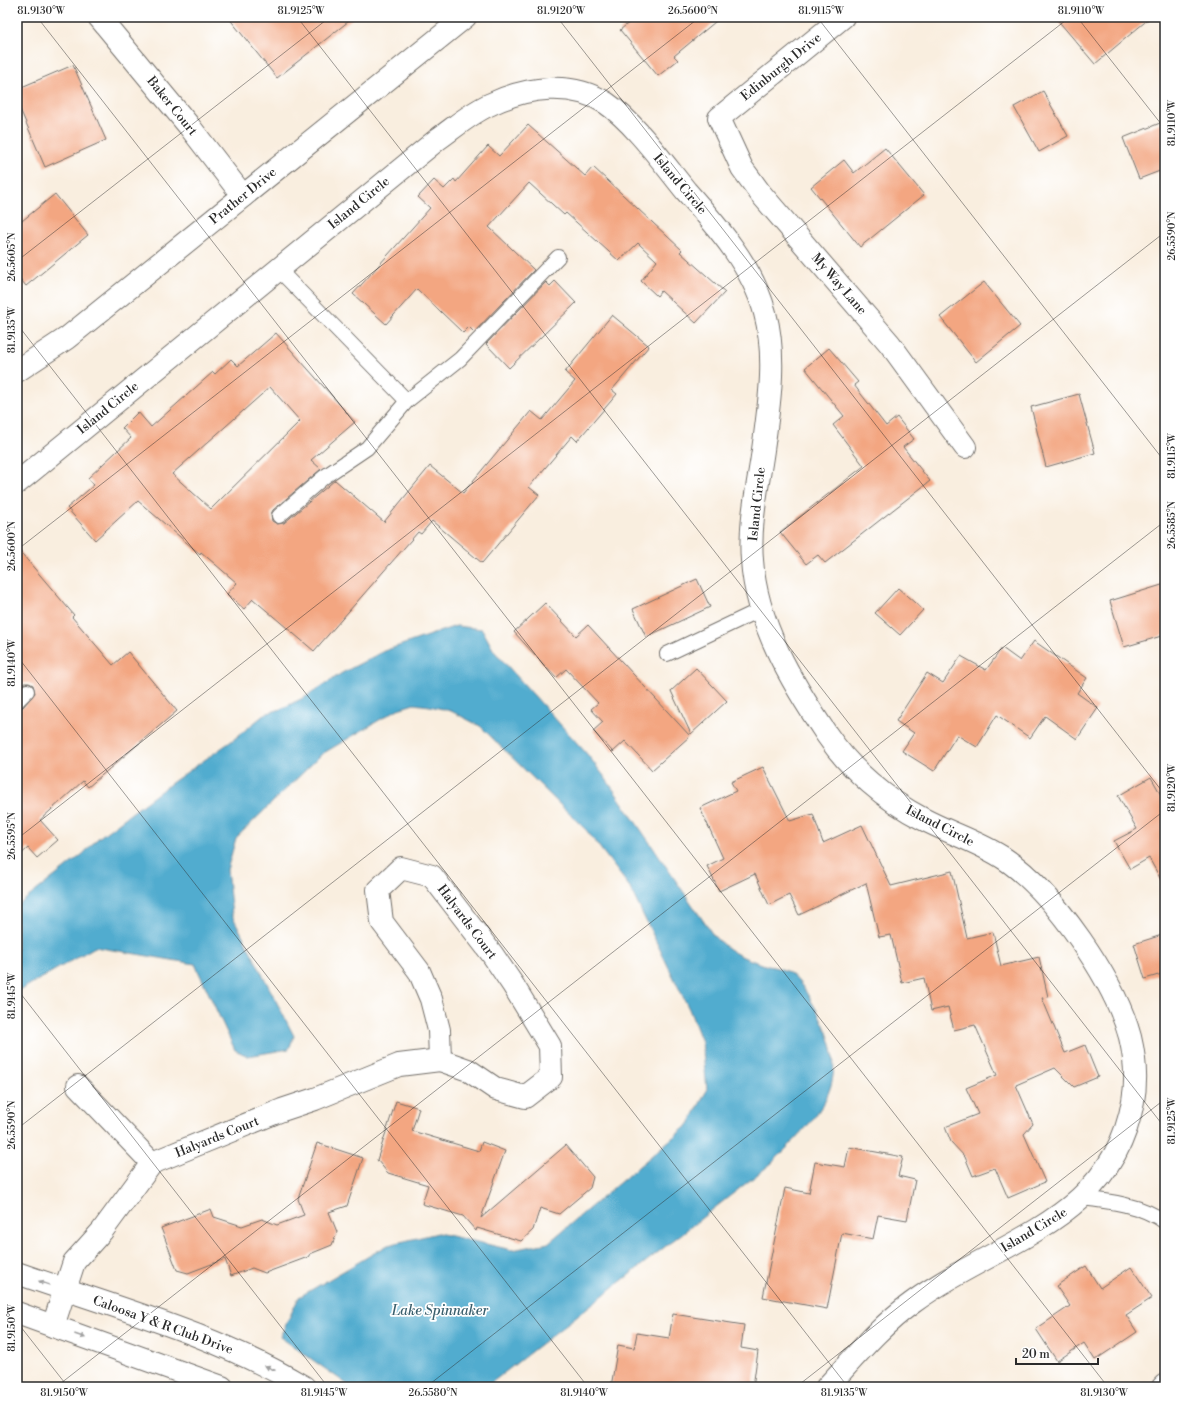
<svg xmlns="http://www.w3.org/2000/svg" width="1182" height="1404" font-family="'Libre Bodoni',serif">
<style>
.water{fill:#51accf;stroke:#3e6c7d}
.building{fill:#f3a681;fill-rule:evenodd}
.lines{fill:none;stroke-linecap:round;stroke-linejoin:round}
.service-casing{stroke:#736f6a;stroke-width:16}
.minor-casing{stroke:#736f6a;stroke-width:24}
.primary-casing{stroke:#736f6a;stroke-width:24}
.service{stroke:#fff;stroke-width:14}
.minor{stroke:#fff;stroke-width:22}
.primary{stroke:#fff;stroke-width:22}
.oneway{fill:#a0a0a0}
.ticks{fill:none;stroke:#2b2b2b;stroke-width:1;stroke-opacity:0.45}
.labels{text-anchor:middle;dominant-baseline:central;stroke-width:3.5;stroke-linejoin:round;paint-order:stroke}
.street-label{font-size:13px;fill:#2b2b2b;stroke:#fff}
.water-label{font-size:14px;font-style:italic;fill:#3a5f6d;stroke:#fff}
.neatline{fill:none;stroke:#2b2b2b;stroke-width:1.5}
.ticks-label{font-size:10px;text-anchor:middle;fill:#2b2b2b}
</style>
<rect width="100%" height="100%" fill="#fff"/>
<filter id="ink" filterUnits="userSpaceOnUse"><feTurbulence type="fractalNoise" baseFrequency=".025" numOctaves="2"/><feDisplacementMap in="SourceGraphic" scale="8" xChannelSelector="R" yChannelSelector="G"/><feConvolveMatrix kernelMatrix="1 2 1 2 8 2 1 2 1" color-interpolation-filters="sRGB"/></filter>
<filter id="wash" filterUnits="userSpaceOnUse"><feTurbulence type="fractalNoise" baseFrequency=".012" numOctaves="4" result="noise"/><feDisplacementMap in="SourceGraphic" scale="16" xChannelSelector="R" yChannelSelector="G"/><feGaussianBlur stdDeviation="0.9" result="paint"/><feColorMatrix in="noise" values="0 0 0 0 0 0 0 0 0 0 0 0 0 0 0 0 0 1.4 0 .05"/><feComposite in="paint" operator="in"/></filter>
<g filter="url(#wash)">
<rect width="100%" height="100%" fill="#f9eedf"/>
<path class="water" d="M 456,626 L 482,629 L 494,651 L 587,754 L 604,776 L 713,935 C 731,954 744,958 768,966 C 774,967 783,969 788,972 C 802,981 809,998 817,1011 C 856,1081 821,1114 772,1163 L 486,1387 L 351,1387 L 280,1337 L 299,1297 L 388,1245 L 438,1233 L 512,1250 L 548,1243 L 689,1124 L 707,1090 L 702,1042 L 689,1009 L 629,886 L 587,831 L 480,726 L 451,711 L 430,706 L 414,704 L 398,709 L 322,754 L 236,838 L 227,870 L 232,915 L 294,1036 L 289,1049 L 248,1056 L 235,1050 L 195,964 L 95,947 L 17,992 L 17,906 L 83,854 L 97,839 L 170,784 L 233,740 L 265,714 L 281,709 L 307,696 L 342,673 L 384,651 Z"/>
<g id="blocks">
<g class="building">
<path d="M 228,17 L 354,17 L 277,78 Z"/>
<path d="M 636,17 L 721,17 L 674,56 L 678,60 L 658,76 L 620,30 Z"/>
<path d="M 1055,17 L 1151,17 L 1095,64 Z"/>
<path d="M 73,65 L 106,140 L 45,167 L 17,102 L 17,89 Z"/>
<path d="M 1043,91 L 1068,136 L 1039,152 L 1014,107 Z"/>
<path d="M 1165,121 L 1165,169 L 1139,179 L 1123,138 Z"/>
<path d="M 528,125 L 585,176 L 593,167 L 682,250 L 680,252 L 725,292 L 696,323 L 661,291 L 657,296 L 641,281 L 657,261 L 638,243 L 619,261 L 566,213 L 564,215 L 529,183 L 489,227 L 534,270 L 474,332 L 469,327 L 463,333 L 417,289 L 386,324 L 353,294 L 430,208 L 418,197 L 434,180 L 444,189 L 454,179 L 456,182 L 488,146 L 499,156 Z"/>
<path d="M 885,148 L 924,195 L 860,247 L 811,187 L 844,160 L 854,173 Z"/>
<path d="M 55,194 L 88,235 L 26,286 L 17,275 L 17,225 Z"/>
<path d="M 555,281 L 576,303 L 509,368 L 486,344 L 546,282 L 550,286 Z"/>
<path d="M 984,282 L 1020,326 L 976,362 L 940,317 Z"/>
<path d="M 612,315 L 649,346 L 612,390 L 617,394 L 577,441 L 572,436 L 529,487 L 539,495 L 482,563 L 432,521 L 421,534 L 418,532 L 314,651 L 253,599 L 244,609 L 227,594 L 237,583 L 201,552 L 200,554 L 138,501 L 95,540 L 67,508 L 94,485 L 88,478 L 131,438 L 122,428 L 138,412 L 151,427 L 213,372 L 215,374 L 231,359 L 238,366 L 276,333 L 355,422 L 311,460 L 321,469 L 273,510 L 271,514 L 272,521 L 277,524 L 284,523 L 335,480 L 384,522 L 430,466 L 463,493 L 531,411 L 542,420 L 575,381 L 565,372 ZM 270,387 L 300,421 L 211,509 L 172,474 Z"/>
<path d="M 829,348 L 858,382 L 854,385 L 886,426 L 897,417 L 914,439 L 903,447 L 930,481 L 825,563 L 818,555 L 806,564 L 780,532 L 864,466 L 833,425 L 844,416 L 805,368 Z"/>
<path d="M 1079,394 L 1095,453 L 1046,467 L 1031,407 Z"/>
<path d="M 17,548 L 74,615 L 72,617 L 113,665 L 128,652 L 177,711 L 88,787 L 83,781 L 40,820 L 58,840 L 37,858 L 28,848 L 17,858 L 17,709 L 23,707 L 35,693 L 33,685 L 29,683 L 24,683 L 17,689 Z"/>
<path d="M 697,579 L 710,607 L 646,637 L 633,609 Z"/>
<path d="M 1165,584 L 1165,635 L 1124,647 L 1110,601 Z"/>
<path d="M 898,588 L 923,610 L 900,635 L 875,613 Z"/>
<path d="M 545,603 L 576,636 L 588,625 L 690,736 L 652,770 L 625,741 L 613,752 L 593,731 L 603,722 L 591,709 L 598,703 L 566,669 L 556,678 L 514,632 Z"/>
<path d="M 1034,641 L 1087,678 L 1077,693 L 1098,708 L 1077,739 L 1045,716 L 1030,738 L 997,715 L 977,747 L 957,735 L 934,771 L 902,751 L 914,733 L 896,721 L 927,673 L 943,683 L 961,656 L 986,670 L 1002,648 L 1020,661 Z"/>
<path d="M 696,668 L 727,701 L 691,734 L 671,691 Z"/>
<path d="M 763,767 L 790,821 L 813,814 L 823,843 L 862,825 L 891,886 L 952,871 L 967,938 L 993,932 L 1001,966 L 1039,957 L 1048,997 L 1042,998 L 1065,1053 L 1085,1045 L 1098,1077 L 1074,1087 L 1055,1068 L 1016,1085 L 1033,1124 L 1024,1134 L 1045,1182 L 1008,1198 L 995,1168 L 973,1176 L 965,1157 L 951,1142 L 945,1127 L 978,1114 L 966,1088 L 997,1075 L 975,1025 L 954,1030 L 948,1007 L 931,1011 L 924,978 L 902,983 L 891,935 L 879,937 L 866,883 L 799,915 L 789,895 L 769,905 L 755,874 L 719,891 L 707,866 L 723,858 L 700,808 L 736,791 L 731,782 Z"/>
<path d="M 1151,777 L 1165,802 L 1165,887 L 1149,858 L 1130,869 L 1114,841 L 1137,829 L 1118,796 Z"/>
<path d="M 1165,934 L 1165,973 L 1145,979 L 1134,944 Z"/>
<path d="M 396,1101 L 419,1108 L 412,1131 L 479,1151 L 482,1142 L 505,1151 L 481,1218 L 566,1145 L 593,1177 L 590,1188 L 559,1214 L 540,1208 L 533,1230 L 521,1241 L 477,1228 L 476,1231 L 463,1216 L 422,1204 L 428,1185 L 388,1173 L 377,1160 Z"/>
<path d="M 317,1143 L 363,1158 L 347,1206 L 329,1212 L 337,1232 L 332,1245 L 310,1254 L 308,1257 L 265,1273 L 252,1268 L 231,1276 L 225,1259 L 188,1273 L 177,1270 L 161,1228 L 211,1209 L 214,1217 L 242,1226 L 262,1219 L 277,1225 L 304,1215 L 298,1199 Z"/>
<path d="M 849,1147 L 903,1157 L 898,1176 L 915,1180 L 907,1220 L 878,1215 L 873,1239 L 842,1233 L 827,1309 L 763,1297 L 785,1188 L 809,1193 L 815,1162 L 845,1167 Z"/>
<path d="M 1086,1266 L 1100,1288 L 1131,1267 L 1152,1298 L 1126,1315 L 1137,1332 L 1095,1360 L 1084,1343 L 1057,1361 L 1036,1329 L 1070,1306 L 1056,1286 Z"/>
<path d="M 673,1314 L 744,1325 L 741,1348 L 758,1351 L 753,1387 L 611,1387 L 618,1345 L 634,1348 L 637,1333 L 669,1338 Z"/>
</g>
</g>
</g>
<g filter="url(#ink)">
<use href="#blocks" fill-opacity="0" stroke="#736f6a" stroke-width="1"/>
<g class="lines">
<defs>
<g id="service">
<path d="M 278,269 L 407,401 L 460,359 L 558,257"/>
<path d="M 279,516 L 324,477 L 367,448 L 407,401"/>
<path d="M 667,654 L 762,609"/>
<path d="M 17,701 L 27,691"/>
<path d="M 1081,1198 C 1109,1201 1142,1205 1165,1222"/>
</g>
<g id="minor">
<path d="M 99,17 L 189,126 L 243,196"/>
<path d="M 843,17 L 719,118 L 742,168 L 761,194 L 890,344 L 965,447"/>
<path d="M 17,371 L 67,338 L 465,17"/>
<path d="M 17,483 L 438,139 C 455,127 472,112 491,104 C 527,87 571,81 606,103 C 634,122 664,164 686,191 C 717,226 753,267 765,313 C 777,357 769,406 763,450 C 758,486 749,523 752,560 C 756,623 792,683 827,735 C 850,769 886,800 923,819 C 949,833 980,842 1005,859 C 1054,892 1115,981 1130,1037 C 1135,1058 1137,1080 1133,1101 C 1112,1222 997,1240 912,1303 C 880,1326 854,1358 827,1387"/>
<path d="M 401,868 L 432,876 L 492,954 L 513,985 L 550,1046 L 551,1077 L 525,1097 L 496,1089 L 468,1070 L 440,1060 L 439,1030 L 431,999 L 419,971 L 382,922 L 378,890 Z"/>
<path d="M 78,1086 L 152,1163"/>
<path d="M 17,1273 C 113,1307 216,1334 304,1387"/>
<path d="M 17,1313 L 222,1387"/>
<path d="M 53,1326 L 74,1262 L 102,1231 L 152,1163 L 282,1110 L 315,1099 L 399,1065 L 440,1060"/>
</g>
<path id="primary" d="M 1163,1387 L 1165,1385"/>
</defs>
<use href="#service" class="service-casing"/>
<use href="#minor" class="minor-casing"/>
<use href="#primary" class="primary-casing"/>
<use href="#service" class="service"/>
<use href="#minor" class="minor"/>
<use href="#primary" class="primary"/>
</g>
<defs><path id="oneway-solid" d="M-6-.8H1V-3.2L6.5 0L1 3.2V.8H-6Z"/></defs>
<g class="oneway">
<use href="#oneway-solid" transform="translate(44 1283) rotate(-160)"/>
<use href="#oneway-solid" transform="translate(80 1336) rotate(20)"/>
<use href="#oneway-solid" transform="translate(270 1368) rotate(-156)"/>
</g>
</g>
<path class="ticks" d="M 37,17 L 1108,1387M 297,17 L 1165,1128M 557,17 L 1165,795M 817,17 L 1165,462M 1077,17 L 1165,129M 17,261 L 330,17M 17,324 L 848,1387M 17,550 L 700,17M 17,656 L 588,1387M 17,839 L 1070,17M 17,989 L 328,1387M 17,1129 L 1165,232M 17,1322 L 68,1387M 56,1387 L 1165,521M 426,1387 L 1165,810M 796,1387 L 1165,1099"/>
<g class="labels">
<g class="street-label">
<text transform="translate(781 67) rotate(-39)">Edinburgh Drive</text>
<text transform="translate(172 106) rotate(51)">Baker Court</text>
<text transform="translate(680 184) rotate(50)">Island Circle</text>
<text transform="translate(243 196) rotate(-39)">Prather Drive</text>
<text transform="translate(359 203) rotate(-39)">Island Circle</text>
<text transform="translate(839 284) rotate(49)">My Way Lane</text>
<text transform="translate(108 408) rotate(-39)">Island Circle</text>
<text transform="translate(757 504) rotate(-84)">Island Circle</text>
<text transform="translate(940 826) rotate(27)">Island Circle</text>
<text transform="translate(467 922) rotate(53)">Halyards Court</text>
<text transform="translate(217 1137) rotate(-22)">Halyards Court</text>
<text transform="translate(1034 1230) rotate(-31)">Island Circle</text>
<text transform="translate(163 1325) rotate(20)">Caloosa Y &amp; R Club Drive</text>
</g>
<g class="water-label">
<text x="440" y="1311">Lake Spinnaker</text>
</g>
</g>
<rect width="1182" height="1404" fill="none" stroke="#fff" stroke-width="44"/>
<path d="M1016 1358v6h82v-6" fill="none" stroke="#2b2b2b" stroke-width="2"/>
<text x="1022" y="1358" font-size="12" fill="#2b2b2b" stroke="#ffffff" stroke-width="3" paint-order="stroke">20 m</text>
<rect x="22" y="22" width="1138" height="1360" class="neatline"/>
<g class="ticks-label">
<text x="41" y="14">81.9130°W</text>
<text x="301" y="14">81.9125°W</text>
<text x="561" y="14">81.9120°W</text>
<text x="693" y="14">26.5600°N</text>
<text x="821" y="14">81.9115°W</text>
<text x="1081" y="14">81.9110°W</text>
<text transform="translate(1171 123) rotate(-90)" y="4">81.9110°W</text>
<text transform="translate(1171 236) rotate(-90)" y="4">26.5590°N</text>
<text transform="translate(11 257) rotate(-90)" y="4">26.5605°N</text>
<text transform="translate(11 330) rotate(-90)" y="4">81.9135°W</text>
<text transform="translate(1171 456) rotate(-90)" y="4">81.9115°W</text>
<text transform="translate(1171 525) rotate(-90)" y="4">26.5585°N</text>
<text transform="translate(11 546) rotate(-90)" y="4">26.5600°N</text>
<text transform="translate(11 663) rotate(-90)" y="4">81.9140°W</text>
<text transform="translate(1171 788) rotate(-90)" y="4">81.9120°W</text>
<text transform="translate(11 836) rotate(-90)" y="4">26.5595°N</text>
<text transform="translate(11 996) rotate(-90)" y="4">81.9145°W</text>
<text transform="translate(1171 1121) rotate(-90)" y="4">81.9125°W</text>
<text transform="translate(11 1125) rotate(-90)" y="4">26.5590°N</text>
<text transform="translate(11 1328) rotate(-90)" y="4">81.9150°W</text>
<text x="64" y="1396">81.9150°W</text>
<text x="324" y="1396">81.9145°W</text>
<text x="433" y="1396">26.5580°N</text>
<text x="584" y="1396">81.9140°W</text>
<text x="844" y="1396">81.9135°W</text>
<text x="1104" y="1396">81.9130°W</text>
</g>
</svg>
